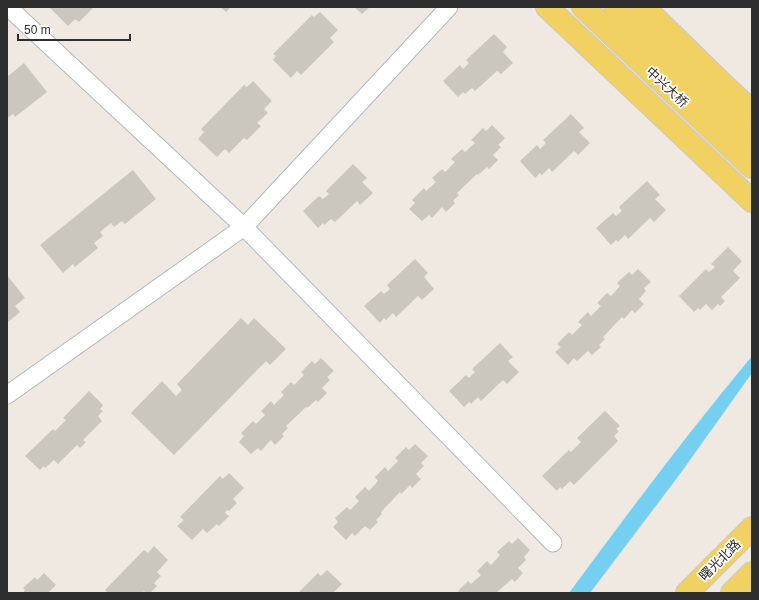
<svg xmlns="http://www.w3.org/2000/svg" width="759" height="600" font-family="Helvetica,'Noto Sans SC',sans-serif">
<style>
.water{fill:#75cff0}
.building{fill:#cbc7bf}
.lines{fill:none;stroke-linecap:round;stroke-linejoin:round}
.minor-casing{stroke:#b4b7c1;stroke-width:19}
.major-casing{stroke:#c9c9c9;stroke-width:24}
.minor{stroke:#fff;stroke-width:17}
.major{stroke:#f2d163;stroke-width:22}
.labels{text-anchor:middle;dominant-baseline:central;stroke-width:3.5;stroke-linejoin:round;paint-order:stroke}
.street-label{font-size:13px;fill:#2e2e2e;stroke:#fff}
</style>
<rect width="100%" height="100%" fill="#efe9e1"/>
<path class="water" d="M 752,356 L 752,373 L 680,474 L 590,593 L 569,593 C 628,513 688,433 752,356 Z"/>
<g class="building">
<path d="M 49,7 L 94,7 L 79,22 L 75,19 L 68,26 Z"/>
<path d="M 220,7 L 231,7 L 226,12 Z"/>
<path d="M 354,7 L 370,7 L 362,14 Z"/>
<path d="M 320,12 L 338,30 L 330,38 L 334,42 L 301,75 L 297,71 L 291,78 L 273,60 L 276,56 L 273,54 L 312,15 L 314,17 Z"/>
<path d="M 494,34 L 507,47 L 503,52 L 513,63 L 501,74 L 497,71 L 475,91 L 472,88 L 465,94 L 463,92 L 458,97 L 443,81 L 460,65 L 463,69 L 469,63 L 466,60 Z"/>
<path d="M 24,63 L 47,92 L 15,117 L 13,114 L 7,118 L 7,77 Z"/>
<path d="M 253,81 L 272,101 L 264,109 L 268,113 L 257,123 L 261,126 L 247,140 L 244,138 L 229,153 L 225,149 L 217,157 L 198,139 L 204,132 L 201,129 L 244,85 L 247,87 Z"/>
<path d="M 571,114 L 584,128 L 579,132 L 590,143 L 578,155 L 574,151 L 552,172 L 549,168 L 542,175 L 540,173 L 535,178 L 520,161 L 537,145 L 540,149 L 546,143 L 543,140 Z"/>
<path d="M 492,125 L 505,138 L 498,145 L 501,147 L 493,155 L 498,160 L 489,169 L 487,167 L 478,175 L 477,174 L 457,193 L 459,195 L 453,201 L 455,203 L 446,212 L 442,207 L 432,218 L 429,215 L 422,221 L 409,209 L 415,203 L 412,200 L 424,188 L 426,191 L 436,182 L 432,178 L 442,169 L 445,172 L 455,162 L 451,159 L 462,149 L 465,152 L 475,143 L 471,140 L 483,128 L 486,131 Z"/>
<path d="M 353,164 L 367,178 L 362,182 L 373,193 L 360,205 L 357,201 L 335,222 L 331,219 L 324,225 L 323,223 L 318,228 L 303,211 L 319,196 L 323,199 L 329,194 L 326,191 Z"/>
<path d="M 133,170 L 156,199 L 125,224 L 122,221 L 114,227 L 111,223 L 100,232 L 103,236 L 94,243 L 98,248 L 75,267 L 73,264 L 63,273 L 40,245 Z"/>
<path d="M 647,181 L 660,195 L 655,199 L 666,210 L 654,222 L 650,218 L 628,239 L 625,235 L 618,242 L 616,240 L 611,245 L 596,228 L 613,213 L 616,216 L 622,211 L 619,207 Z"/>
<path d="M 728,247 L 742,261 L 733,271 L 740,278 L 721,297 L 725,301 L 720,306 L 718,304 L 712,310 L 706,304 L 700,310 L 698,308 L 694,312 L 679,296 L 706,269 L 709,272 L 715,267 L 711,264 Z"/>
<path d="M 415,259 L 428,273 L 424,277 L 434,289 L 422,300 L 418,296 L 396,317 L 393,313 L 386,320 L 384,318 L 380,323 L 364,306 L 381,291 L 384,294 L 390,289 L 387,285 Z"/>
<path d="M 638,269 L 651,282 L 644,288 L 646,291 L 639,299 L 644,304 L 635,313 L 632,310 L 624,319 L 622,317 L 603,337 L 605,339 L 599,345 L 601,347 L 592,355 L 588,351 L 577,361 L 574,358 L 568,365 L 555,352 L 561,347 L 557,344 L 569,332 L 572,335 L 582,325 L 578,322 L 588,312 L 591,316 L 601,306 L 597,303 L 607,293 L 611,296 L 620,286 L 617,283 L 629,272 L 632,275 Z"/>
<path d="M 7,275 L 25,298 L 15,306 L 20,312 L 7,323 Z"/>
<path d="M 241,318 L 248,325 L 254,318 L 286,349 L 270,365 L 266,361 L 174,455 L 131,413 L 162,381 L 176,396 L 182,390 L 177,384 Z"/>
<path d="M 500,343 L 513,357 L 508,361 L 519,372 L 507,384 L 503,380 L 481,401 L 478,397 L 471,404 L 469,402 L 464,407 L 449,391 L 466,375 L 469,378 L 475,372 L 472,369 Z"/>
<path d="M 321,358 L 334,371 L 327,377 L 330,380 L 322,388 L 327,393 L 318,402 L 316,400 L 307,408 L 306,407 L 286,426 L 288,428 L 282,434 L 284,436 L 275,445 L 271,440 L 261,451 L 258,448 L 251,454 L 239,442 L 244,436 L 241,433 L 253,421 L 256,424 L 265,415 L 261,411 L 271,401 L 274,405 L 284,395 L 281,392 L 291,382 L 294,385 L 304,375 L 301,372 L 312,361 L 315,364 Z"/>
<path d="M 89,391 L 103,405 L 100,409 L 103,411 L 98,416 L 102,421 L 83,440 L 86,442 L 80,448 L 77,445 L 58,464 L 54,460 L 45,468 L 43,466 L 40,470 L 25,456 L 53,429 L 55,431 L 66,420 L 63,418 Z"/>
<path d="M 605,411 L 620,426 L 616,429 L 619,431 L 614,436 L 618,441 L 574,485 L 570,481 L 562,489 L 560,487 L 557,491 L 542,476 L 569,450 L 571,452 L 581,442 L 577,438 Z"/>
<path d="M 415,444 L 428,456 L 421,463 L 424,466 L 416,474 L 421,479 L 412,488 L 410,485 L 401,494 L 400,492 L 381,512 L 382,514 L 376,520 L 378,522 L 370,530 L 365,526 L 355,536 L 352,533 L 346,540 L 333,527 L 338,522 L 335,518 L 347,507 L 350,510 L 359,501 L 355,497 L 365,487 L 369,491 L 378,481 L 375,477 L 385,467 L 388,471 L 398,461 L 395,458 L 406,447 L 409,450 Z"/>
<path d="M 229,473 L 244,488 L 233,499 L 237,503 L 229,511 L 227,510 L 225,513 L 229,516 L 219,526 L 217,524 L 207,533 L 203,529 L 192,540 L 177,526 L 184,520 L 180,517 L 220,476 L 223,479 Z"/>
<path d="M 518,538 L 530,550 L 524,557 L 526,560 L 518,568 L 523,573 L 515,582 L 512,579 L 496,593 L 460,593 L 458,591 L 468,581 L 471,584 L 481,575 L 477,571 L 487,561 L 491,565 L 500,555 L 497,552 L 509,541 L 512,544 Z"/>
<path d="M 154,546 L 168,560 L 157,572 L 161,576 L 154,583 L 157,586 L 150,593 L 146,593 L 144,591 L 142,593 L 108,593 L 105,590 L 144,550 L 148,553 Z"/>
<path d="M 327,570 L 342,584 L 333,593 L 298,593 L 318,573 L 321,576 Z"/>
<path d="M 44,573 L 56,585 L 49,592 L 50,593 L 23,593 L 25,590 L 23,588 L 35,577 L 37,580 Z"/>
</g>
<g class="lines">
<defs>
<g id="minor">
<path d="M 8,7 L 244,227 L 553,543"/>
<path d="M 7,395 L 244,227 L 449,7"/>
</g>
<g id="major">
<path d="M 547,7 L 752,201"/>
<path d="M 583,7 L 752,167"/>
<path d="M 615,7 L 679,70 L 752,139"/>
<path d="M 644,7 L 727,88 L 752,111"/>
<path d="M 687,593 L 752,528"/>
<path d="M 732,593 L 752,573"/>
</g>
</defs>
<use href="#minor" class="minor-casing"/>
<use href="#major" class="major-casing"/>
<use href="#minor" class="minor"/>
<use href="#major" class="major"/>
</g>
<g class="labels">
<g class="street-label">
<text transform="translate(667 87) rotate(43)">中兴大桥</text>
<text transform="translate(720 560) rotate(-45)">曙光北路</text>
</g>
</g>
<rect width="759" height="600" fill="none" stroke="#2e2e2e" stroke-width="16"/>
<path d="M18 34v6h112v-6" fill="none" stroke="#2e2e2e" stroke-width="2"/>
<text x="24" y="34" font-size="12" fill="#2e2e2e" stroke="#ffffff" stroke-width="3" paint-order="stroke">50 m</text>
</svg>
